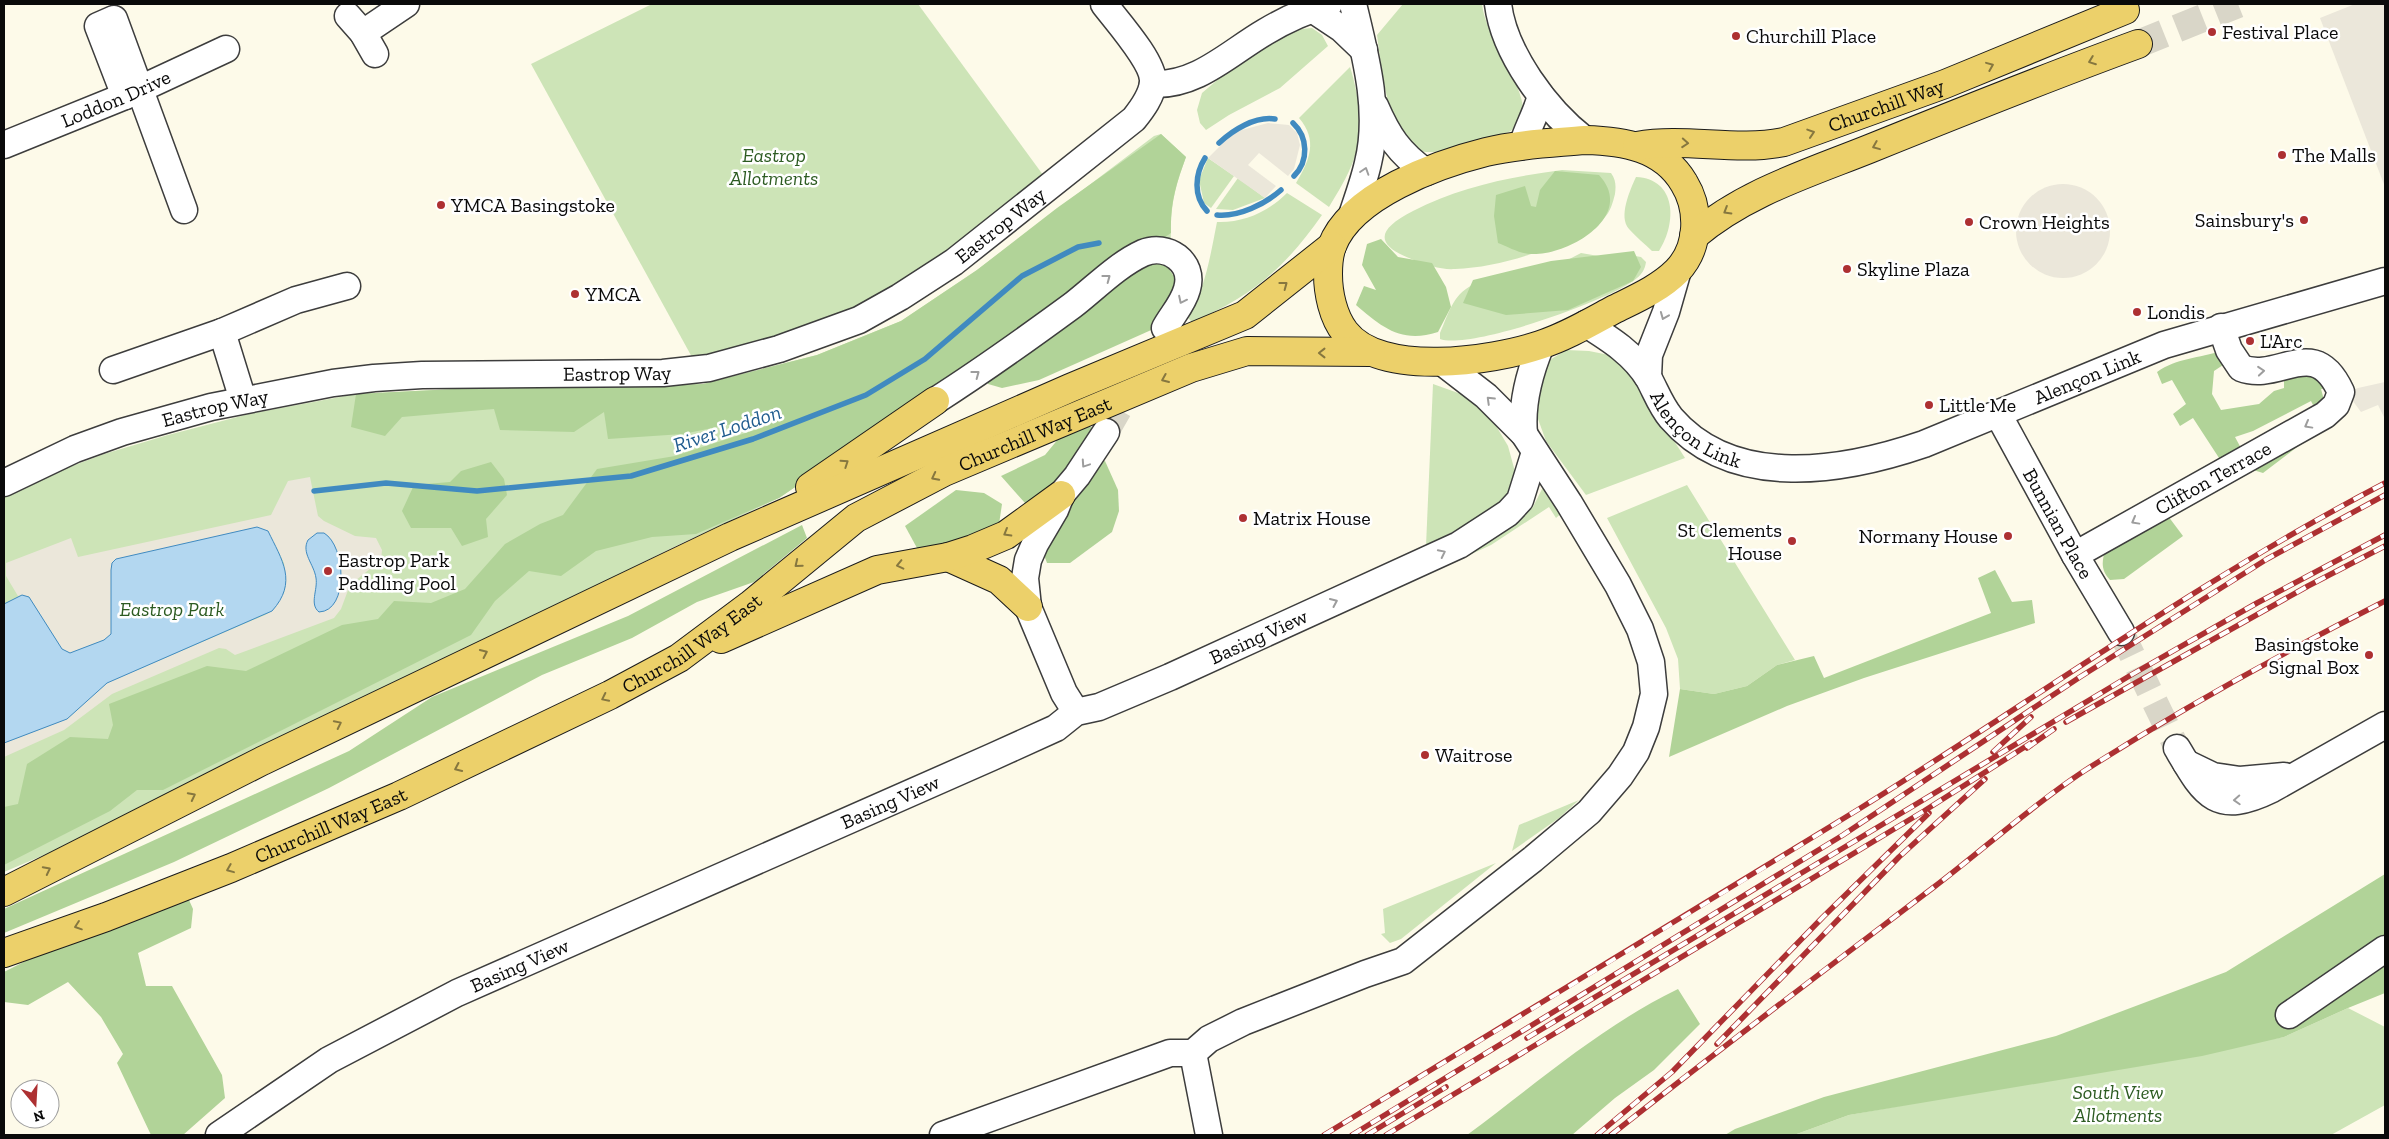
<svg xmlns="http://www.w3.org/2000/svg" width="2389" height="1139" font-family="'Zilla Slab',serif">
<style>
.green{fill:#cde4b7}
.forest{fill:#b1d398}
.plaza{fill:#ebe7da}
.water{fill:#b3d7f0;stroke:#408ac0}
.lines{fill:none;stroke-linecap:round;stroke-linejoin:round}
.stream{stroke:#408ac0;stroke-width:5.5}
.minor-tunnel{stroke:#d9d6c8;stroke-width:26;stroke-dasharray:26 13;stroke-linecap:butt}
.major-tunnel{stroke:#d9d6c8;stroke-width:28;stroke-dasharray:28 14;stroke-linecap:butt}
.minor-casing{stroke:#3d3d3d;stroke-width:29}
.major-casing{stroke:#1b1b1b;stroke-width:30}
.minor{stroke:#fff;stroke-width:26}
.major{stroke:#ecd06a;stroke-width:28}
.rail-casing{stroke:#ad3032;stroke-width:5.5}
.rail{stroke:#fff;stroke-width:4;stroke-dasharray:11;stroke-linecap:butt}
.oneway{stroke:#86773f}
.oneway2{stroke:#9d9d9d}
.poi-dot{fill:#ad3032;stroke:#fff;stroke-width:2}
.labels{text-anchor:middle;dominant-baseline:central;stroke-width:5;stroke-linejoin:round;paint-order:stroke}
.poi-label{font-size:20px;fill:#0a0a0a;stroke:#fff;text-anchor:start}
.street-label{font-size:20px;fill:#0a0a0a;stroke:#fff}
.park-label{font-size:20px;font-style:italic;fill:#2c5b21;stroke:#fff}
.water-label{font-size:21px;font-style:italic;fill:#205c8f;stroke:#fff}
</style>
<rect width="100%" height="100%" fill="#fdfae9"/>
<g class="green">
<path d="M 652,4 L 918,4 L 1046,179 L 916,279 L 817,326 L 693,359 L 531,64 Z"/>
<path d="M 1403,4 L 1482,4 C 1485,37 1527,87 1523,115 C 1521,123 1515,128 1509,132 C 1483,138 1453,153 1426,152 C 1388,150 1381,63 1377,35 Z"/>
<path d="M 1312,28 L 1322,35 L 1328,46 L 1280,88 L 1229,115 L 1206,130 L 1200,123 L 1197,110 L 1202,93 L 1242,59 L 1291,30 Z"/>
<path d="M 1350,67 C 1359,95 1364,131 1354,159 C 1348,176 1338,192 1329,207 L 1296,183 C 1310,160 1318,140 1299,118 Z"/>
<path d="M 1161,134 L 1186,157 C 1174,190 1170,208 1171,243 L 977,362 L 779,498 L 676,546 L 96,833 L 4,872 L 4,497 L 40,478 L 104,454 L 168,435 L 249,414 L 356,394 L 455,389 L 700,385 L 817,355 L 901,321 L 977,270 L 1154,136 Z"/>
<path d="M 1208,158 L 1234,176 L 1211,208 L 1204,203 L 1199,180 Z"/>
<path d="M 1562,170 L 1611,173 C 1616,180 1616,186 1615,194 C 1613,202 1610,213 1604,218 C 1599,223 1590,226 1584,230 C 1546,252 1499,267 1455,269 C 1441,270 1427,265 1414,260 C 1374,245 1376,230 1413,211 C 1459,187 1510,177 1562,170 Z"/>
<path d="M 1636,177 C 1677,179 1677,223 1659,251 L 1652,251 C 1645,244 1636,237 1629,229 C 1618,217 1630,190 1636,177 Z"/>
<path d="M 1238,178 L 1265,198 L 1233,210 L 1216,209 Z"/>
<path d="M 1287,193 L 1322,215 C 1285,268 1251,297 1192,322 L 1188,318 C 1206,286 1210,257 1217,222 C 1243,223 1268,212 1287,193 Z"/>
<path d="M 1581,253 L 1616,259 L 1635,256 L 1641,257 L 1646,262 C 1645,269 1642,274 1637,278 C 1612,300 1470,350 1440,339 L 1440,333 C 1449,313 1452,296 1472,285 L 1558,265 Z"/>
<path d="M 1566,350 L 1589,351 L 1609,355 L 1629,370 L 1685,458 L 1586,495 L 1546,441 L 1534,408 L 1545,363 Z"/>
<path d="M 1433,384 L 1461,394 L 1492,419 L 1508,446 L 1517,479 L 1512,495 L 1466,525 L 1426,546 Z"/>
<path d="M 1687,485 L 1795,660 L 1777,665 L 1747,686 L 1714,694 L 1680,689 L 1678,659 L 1666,628 L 1607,518 Z"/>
<path d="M 1545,487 L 1565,510 L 1556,518 L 1549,507 L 1491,545 L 1424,576 L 1423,573 L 1477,544 L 1533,507 L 1542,489 Z"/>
<path d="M 1579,800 L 1559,818 L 1512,851 L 1519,825 Z"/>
<path d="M 1496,863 L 1401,939 L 1390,943 L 1381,934 L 1385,933 L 1383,909 Z"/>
<path d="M 2348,1008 L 2385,1027 L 2385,1105 L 2331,1135 L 1794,1135 L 1849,1115 L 2284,1037 Z"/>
</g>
<g class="forest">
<path d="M 1161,134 L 1186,157 C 1176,184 1170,204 1171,233 L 779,498 L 696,534 L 652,537 L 596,551 L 561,576 L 529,571 L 495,601 L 471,635 L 163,790 L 137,790 L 110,811 L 4,865 L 4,807 L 18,804 L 27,764 L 70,737 L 108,739 L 113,725 L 109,704 L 207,666 L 246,671 L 342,625 L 378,619 L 394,601 L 431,603 L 465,589 L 505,544 L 540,524 L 563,515 L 597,469 L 675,456 L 770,425 L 766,417 L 683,434 L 608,439 L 604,412 L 574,432 L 500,430 L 494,409 L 402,417 L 385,436 L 351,427 L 356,394 L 455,389 L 703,384 L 817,355 L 901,321 L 977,270 L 1057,208 Z"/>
<path d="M 1555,171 L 1599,175 C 1637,216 1568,256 1531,254 C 1521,254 1508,247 1498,243 L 1494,216 L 1496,195 L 1525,186 L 1531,206 L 1536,207 L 1540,190 Z"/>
<path d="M 1381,239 L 1398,257 L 1432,263 L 1446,287 L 1451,307 L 1438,332 C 1401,344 1382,327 1356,305 L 1364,286 L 1376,290 L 1362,265 L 1367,244 Z"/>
<path d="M 1634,251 L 1641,267 L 1633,281 L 1568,310 L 1506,315 L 1463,303 L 1473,280 L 1551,261 Z"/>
<path d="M 1149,259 L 1167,266 L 1179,284 L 1158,327 L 1039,380 L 1002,388 L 988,384 L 988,378 Z"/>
<path d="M 2222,351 L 2229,361 L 2214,371 L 2212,394 L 2221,410 L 2259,404 L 2274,391 L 2284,388 L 2284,377 C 2305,372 2311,374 2327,388 L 2321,389 L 2324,400 L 2313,405 L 2311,401 L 2253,431 L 2235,437 L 2242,450 L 2221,461 L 2193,418 L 2180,426 L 2173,414 L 2186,404 L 2172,380 L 2162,384 L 2157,372 C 2177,358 2199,358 2222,351 Z"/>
<path d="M 1084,424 L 1093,428 L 1050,501 L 1025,503 L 1001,476 L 1045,455 L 1059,438 Z"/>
<path d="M 2326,425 L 2263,473 L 2250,469 L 2168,516 L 2183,536 L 2124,579 L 2110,580 C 2100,569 2102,561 2106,547 Z"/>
<path d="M 1105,461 L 1118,490 L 1119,511 L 1112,532 L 1070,563 L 1047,563 L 1044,555 L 1091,464 Z"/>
<path d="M 491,462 L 504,479 L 507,495 L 486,519 L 488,537 L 462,546 L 451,528 L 411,528 L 402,511 L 414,485 L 450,482 L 461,471 Z"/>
<path d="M 956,490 L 984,493 L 1002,504 L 998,531 L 981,546 L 917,548 L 905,526 Z"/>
<path d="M 802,525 L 807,538 L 754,582 L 697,602 L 632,638 L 542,675 L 329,788 L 174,862 L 4,933 L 4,909 L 349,751 L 432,697 L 628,616 Z"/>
<path d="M 1995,570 L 2012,602 L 2032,600 L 2035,623 L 1864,678 L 1787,706 L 1669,757 L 1680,689 L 1714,694 L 1747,686 L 1777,665 L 1814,656 L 1824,678 L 1991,613 L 1978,578 Z"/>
<path d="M 2385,874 L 2385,993 L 2348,1008 L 2284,1037 L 2202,1056 L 1849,1115 L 1794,1135 L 1725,1135 L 1735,1129 L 1824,1097 L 2056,1036 L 2226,972 Z"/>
<path d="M 185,891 L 193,909 L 191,928 L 138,953 L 146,986 L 172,986 L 222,1075 L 225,1098 L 183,1135 L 151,1135 L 117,1063 L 123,1054 L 101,1017 L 68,982 L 28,1005 L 4,1002 L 4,972 L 49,949 Z"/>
<path d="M 1678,989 L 1700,1024 L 1654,1070 L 1615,1098 L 1572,1135 L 1467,1135 C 1536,1084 1600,1027 1678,989 Z"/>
</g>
<g class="plaza">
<path d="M 2355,4 L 2385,4 L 2385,187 L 2320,18 Z"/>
<path d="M 1268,123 L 1289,125 L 1297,133 L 1300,145 L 1294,169 L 1288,176 L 1259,153 L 1248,165 L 1276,186 L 1265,198 L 1208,158 L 1223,143 L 1238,131 Z"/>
<circle cx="2063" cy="231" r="47"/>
<path d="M 2385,382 L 2385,419 L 2378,405 L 2361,412 L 2347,393 L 2358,388 Z"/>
<path d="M 310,477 L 318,516 L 324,521 L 355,536 L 376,538 L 382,550 L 381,560 L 350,585 L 341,609 L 334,618 L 235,655 L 226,649 L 219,648 L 112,694 L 64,730 L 4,757 L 4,743 L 67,719 L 107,683 L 265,615 L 272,611 L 284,593 L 286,583 L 284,563 L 268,531 L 112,563 L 111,634 L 104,640 L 70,653 L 62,649 L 29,597 L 22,595 L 18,596 L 6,576 L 6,563 L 71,538 L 78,557 L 271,515 L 288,481 Z"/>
</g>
<g class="water">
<path d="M 257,527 L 268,531 C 282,560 298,582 272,611 L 107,683 L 67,719 L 4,743 L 4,604 L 22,595 L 29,597 L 62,649 L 70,653 L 104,640 L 111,634 L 111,570 L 112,563 L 116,559 Z"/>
<path d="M 317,533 L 324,533 C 346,546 349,611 319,612 C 309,604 318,590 316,578 C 314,564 301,553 308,540 Z"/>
</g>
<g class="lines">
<g class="stream">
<path d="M 1293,123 C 1308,137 1309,161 1294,176"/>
<path d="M 1219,143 C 1233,130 1255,116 1275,119"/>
<path d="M 1205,158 C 1195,174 1193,196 1207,211"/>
<path d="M 1217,215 C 1239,217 1265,204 1281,190"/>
<path d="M 314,491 L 386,483 L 477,491 L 631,476 L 753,439 L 866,395 L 925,359 L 1022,276 L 1078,247 L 1099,243"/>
</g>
<g class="minor-tunnel">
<path d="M 1106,432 L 1134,383"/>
<path d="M 2121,632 L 2177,748"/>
</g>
<path class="major-tunnel" d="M 2138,44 L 2238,4"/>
<defs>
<g id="minor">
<path d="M 1498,4 C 1504,53 1546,110 1585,140"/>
<path d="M 1312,9 L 1342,29 L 1364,50"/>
<path d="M 348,16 L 363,33 L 375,54"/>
<path d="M 363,33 L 406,4"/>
<path d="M 1153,84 C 1197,86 1229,53 1265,32 C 1285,20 1307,10 1329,4"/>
<path d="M 125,96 L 98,26 L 114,19 L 184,210"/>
<path d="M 1375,106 C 1388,136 1399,153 1426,172"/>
<path id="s1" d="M 4,145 L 125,96 L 226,49"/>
<path d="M 1522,146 C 1527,129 1536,114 1541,96"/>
<path d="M 1351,218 C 1357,200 1364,181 1368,163 C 1381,111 1365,54 1353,4"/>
<path id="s2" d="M 1586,324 C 1610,339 1634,354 1649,379 C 1656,392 1661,406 1671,418 C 1734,491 1845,471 1924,444 L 2164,345 L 2385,281"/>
<path d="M 222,332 L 243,400"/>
<path d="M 113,370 L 222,332 L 296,300 L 347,286"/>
<path d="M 1648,377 L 1649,355 L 1666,312 L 1678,270"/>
<path d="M 935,401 C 982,371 1028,338 1073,305 C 1095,288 1117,265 1143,253 C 1167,243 1195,262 1187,289 C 1183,304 1172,315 1165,328"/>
<path id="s3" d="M 1998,414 L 2075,555 L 2121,632"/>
<path d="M 1524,434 C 1521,403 1529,374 1541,345"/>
<path id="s4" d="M 4,483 L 75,449 L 122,432 L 211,407 L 333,383 L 374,378 L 422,375 L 663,373 L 709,368 L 779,349 L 859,320 L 900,297 L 954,262 L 1134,119 C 1142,109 1152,96 1153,82 C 1154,62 1116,20 1104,4"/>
<path id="s5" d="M 2075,555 L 2325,415 L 2336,405 L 2341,392 C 2314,333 2280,383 2241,368 L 2229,350 L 2221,327"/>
<path d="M 1076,712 L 1064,693 L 1028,607 L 1025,578 L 1028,560 L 1035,544 L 1055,510 L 1061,495 L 1077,476 L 1106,432"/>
<path d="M 2177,748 C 2204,794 2215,817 2272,789 L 2385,725"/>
<path d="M 2186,763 L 2213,776 L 2240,780 L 2284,776"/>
<path d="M 2289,1015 L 2385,949"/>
<path d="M 1193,1053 L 1209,1135"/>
<path id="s6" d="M 219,1135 L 329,1060 L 457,993 L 992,757 L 1056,728 L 1076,712 L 1099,707 L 1170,677 L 1459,545 L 1508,513 L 1520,500 L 1535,452"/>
<path d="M 943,1135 L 1170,1053 L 1193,1053 L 1209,1039 L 1243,1022 L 1365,974 L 1403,961 L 1533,859 L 1589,812 L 1620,776 L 1636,752 L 1646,727 L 1654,694 L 1651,662 L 1640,629 L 1618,585 L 1569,503 L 1524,434 L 1486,396 L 1442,362"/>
</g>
<g id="major">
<path d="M 1585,140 C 1623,141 1663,147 1684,183 C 1700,209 1700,247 1677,271 C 1659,289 1635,299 1613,310 C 1589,323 1565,337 1540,345 C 1492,361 1380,378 1345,332 C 1333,317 1328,293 1328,274 C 1328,264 1329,254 1332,246 C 1351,195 1438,164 1486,152 C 1518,144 1552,143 1585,140 Z"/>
<path id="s7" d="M 1637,146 C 1686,137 1735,152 1784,142 L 1945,84 L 2125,10"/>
<path d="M 1694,236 C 1744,193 1809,173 1869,149 C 1958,113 2048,77 2138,44"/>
<path d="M 810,487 L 935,401"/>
<path d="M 948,557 L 999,580 L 1028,607"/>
<path d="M 721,639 L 877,570 L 948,557 L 973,549 L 1006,535 L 1061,495"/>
<path d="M 4,892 L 262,761 L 730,537 L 1070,388 L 1245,315 L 1332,246"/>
<path id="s8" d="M 4,953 L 106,917 L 231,868 L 399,796 L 610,695 L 679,658 L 750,605 L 856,518 L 944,472 L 1191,368 L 1247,351 L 1371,352"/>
</g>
</defs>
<use href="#minor" class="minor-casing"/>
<use href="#major" class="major-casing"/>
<use href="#minor" class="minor"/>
<use href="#major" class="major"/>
<defs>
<g id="rail">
<path d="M 2066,722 L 2308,586 L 2385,546"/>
<path d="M 2027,748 L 2054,729"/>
<path d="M 1993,752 L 2031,717"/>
<path d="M 1527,1038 L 2131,675 L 2257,603 L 2385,535"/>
<path d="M 1717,1044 L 1899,857 L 1985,779"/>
<path d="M 1324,1135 C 1502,1027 1681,919 1859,809 C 2034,700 2201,579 2385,483"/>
<path d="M 1352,1135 L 1843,835 L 2080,677 L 2267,559 L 2385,495"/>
<path d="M 1367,1135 L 1446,1087"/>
<path d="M 1386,1135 L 1924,811 L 2031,743"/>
<path d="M 1597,1135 L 1672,1072 L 1823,917 L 1929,813"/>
<path d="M 1611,1135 C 1717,1051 1826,969 1934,887 C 1984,849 2031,806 2084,771 C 2181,709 2282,653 2385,601"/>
</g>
</defs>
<use href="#rail" class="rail-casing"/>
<use href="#rail" class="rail"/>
</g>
<defs><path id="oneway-chevron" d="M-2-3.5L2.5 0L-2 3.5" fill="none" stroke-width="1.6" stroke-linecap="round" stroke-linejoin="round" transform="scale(1.25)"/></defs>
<g class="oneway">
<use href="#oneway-chevron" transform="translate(2092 61) rotate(159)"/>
<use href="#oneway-chevron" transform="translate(1990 66) rotate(-22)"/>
<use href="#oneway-chevron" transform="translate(1811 133) rotate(-18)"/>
<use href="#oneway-chevron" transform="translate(1685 143) rotate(4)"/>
<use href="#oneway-chevron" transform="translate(1876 146) rotate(158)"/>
<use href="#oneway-chevron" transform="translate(1727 211) rotate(149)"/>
<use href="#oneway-chevron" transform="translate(1284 285) rotate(-37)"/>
<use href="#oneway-chevron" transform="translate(1322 353) rotate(180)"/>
<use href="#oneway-chevron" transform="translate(1165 379) rotate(157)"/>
<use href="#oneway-chevron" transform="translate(845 463) rotate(-34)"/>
<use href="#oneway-chevron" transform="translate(935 477) rotate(153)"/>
<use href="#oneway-chevron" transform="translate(1007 533) rotate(150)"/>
<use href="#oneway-chevron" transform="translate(798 564) rotate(141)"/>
<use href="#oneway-chevron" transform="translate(900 565) rotate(167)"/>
<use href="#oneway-chevron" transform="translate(484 653) rotate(-25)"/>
<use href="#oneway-chevron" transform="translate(605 698) rotate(154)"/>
<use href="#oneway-chevron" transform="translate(338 724) rotate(-26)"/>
<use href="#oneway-chevron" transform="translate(458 768) rotate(155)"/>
<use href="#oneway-chevron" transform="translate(192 796) rotate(-27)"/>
<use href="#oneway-chevron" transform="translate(230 869) rotate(158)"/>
<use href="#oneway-chevron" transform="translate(47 870) rotate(-27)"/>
<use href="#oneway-chevron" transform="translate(78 926) rotate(161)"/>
</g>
<g class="oneway2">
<use href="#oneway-chevron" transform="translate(1365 171) rotate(-72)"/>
<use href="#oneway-chevron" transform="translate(1107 278) rotate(-37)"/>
<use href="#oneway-chevron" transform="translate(1182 300) rotate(116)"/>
<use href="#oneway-chevron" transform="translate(1664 316) rotate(112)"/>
<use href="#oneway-chevron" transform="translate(2261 371) rotate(-5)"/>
<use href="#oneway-chevron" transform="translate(976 374) rotate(-37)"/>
<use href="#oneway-chevron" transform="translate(1490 400) rotate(-136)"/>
<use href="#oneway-chevron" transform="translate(2308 425) rotate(151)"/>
<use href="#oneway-chevron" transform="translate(1085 464) rotate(124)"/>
<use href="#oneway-chevron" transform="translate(2135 521) rotate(151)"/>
<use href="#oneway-chevron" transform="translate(1442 553) rotate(-26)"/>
<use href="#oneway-chevron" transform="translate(1334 602) rotate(-24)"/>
<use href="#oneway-chevron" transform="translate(2237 800) rotate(177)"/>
</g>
<g class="poi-dot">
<circle cx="2212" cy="32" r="5"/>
<circle cx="1736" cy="36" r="5"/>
<circle cx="2282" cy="155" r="5"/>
<circle cx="441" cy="205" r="5"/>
<circle cx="2304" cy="220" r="5"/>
<circle cx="1969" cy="222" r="5"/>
<circle cx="1847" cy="269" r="5"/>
<circle cx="575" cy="294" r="5"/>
<circle cx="2137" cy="312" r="5"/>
<circle cx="2250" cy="341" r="5"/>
<circle cx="1929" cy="405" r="5"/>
<circle cx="1243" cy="518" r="5"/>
<circle cx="2008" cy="536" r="5"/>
<circle cx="1792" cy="541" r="5"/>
<circle cx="328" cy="571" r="5"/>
<circle cx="2369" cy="655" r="5"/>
<circle cx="1425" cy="755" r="5"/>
</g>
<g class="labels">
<g class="poi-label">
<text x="2222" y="32">Festival Place</text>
<text x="1746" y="36">Churchill Place</text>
<text x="2292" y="155">The Malls</text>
<text x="451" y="205">YMCA Basingstoke</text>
<text x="2294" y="220" text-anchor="end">Sainsbury's</text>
<text x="1979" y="222">Crown Heights</text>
<text x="1857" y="269">Skyline Plaza</text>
<text x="585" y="294">YMCA</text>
<text x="2147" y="312">Londis</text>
<text x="2260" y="341">L'Arc</text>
<text x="1939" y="405">Little Me</text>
<text x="1253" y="518">Matrix House</text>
<text x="1782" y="530" text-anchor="end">St Clements<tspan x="1782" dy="23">House</tspan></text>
<text x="1998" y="536" text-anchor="end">Normany House</text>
<text x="338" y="560">Eastrop Park<tspan x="338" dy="23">Paddling Pool</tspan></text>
<text x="2359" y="644" text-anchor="end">Basingstoke<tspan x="2359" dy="23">Signal Box</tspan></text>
<text x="1435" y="755">Waitrose</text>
</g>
<g class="street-label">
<text stroke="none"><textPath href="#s1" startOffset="121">Loddon Drive</textPath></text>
<text stroke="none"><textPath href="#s7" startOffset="256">Churchill Way</textPath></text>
<text stroke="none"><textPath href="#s4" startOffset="1050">Eastrop Way</textPath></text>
<text stroke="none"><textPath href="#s4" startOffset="630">Eastrop Way</textPath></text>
<text stroke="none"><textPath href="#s2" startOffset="576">Alençon Link</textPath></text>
<text stroke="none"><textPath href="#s4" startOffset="225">Eastrop Way</textPath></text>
<text stroke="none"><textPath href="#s2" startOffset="156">Alençon Link</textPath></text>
<text stroke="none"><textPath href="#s8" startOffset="1161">Churchill Way East</textPath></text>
<text stroke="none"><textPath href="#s5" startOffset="158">Clifton Terrace</textPath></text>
<text stroke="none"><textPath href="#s3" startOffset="125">Bunnian Place</textPath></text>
<text stroke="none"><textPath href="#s6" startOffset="1156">Basing View</textPath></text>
<text stroke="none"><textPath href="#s8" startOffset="756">Churchill Way East</textPath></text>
<text stroke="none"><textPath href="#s6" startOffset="751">Basing View</textPath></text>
<text stroke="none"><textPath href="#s8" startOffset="351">Churchill Way East</textPath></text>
<text stroke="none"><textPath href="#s6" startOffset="346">Basing View</textPath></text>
</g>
<g class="park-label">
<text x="774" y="155">Eastrop<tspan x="774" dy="23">Allotments</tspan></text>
<text x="172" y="609">Eastrop Park</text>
<text x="2118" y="1092">South View<tspan x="2118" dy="23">Allotments</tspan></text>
</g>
<g class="water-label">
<text transform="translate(727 428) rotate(-18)">River Loddon</text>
</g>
</g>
<rect width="2389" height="1139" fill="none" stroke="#0a0a0a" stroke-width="10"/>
<g transform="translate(35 1104) rotate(162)"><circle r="24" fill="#ffffff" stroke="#9d9d9d"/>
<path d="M0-4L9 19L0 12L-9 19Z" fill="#ad3032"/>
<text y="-8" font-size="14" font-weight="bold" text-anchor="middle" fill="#0a0a0a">N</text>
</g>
</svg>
